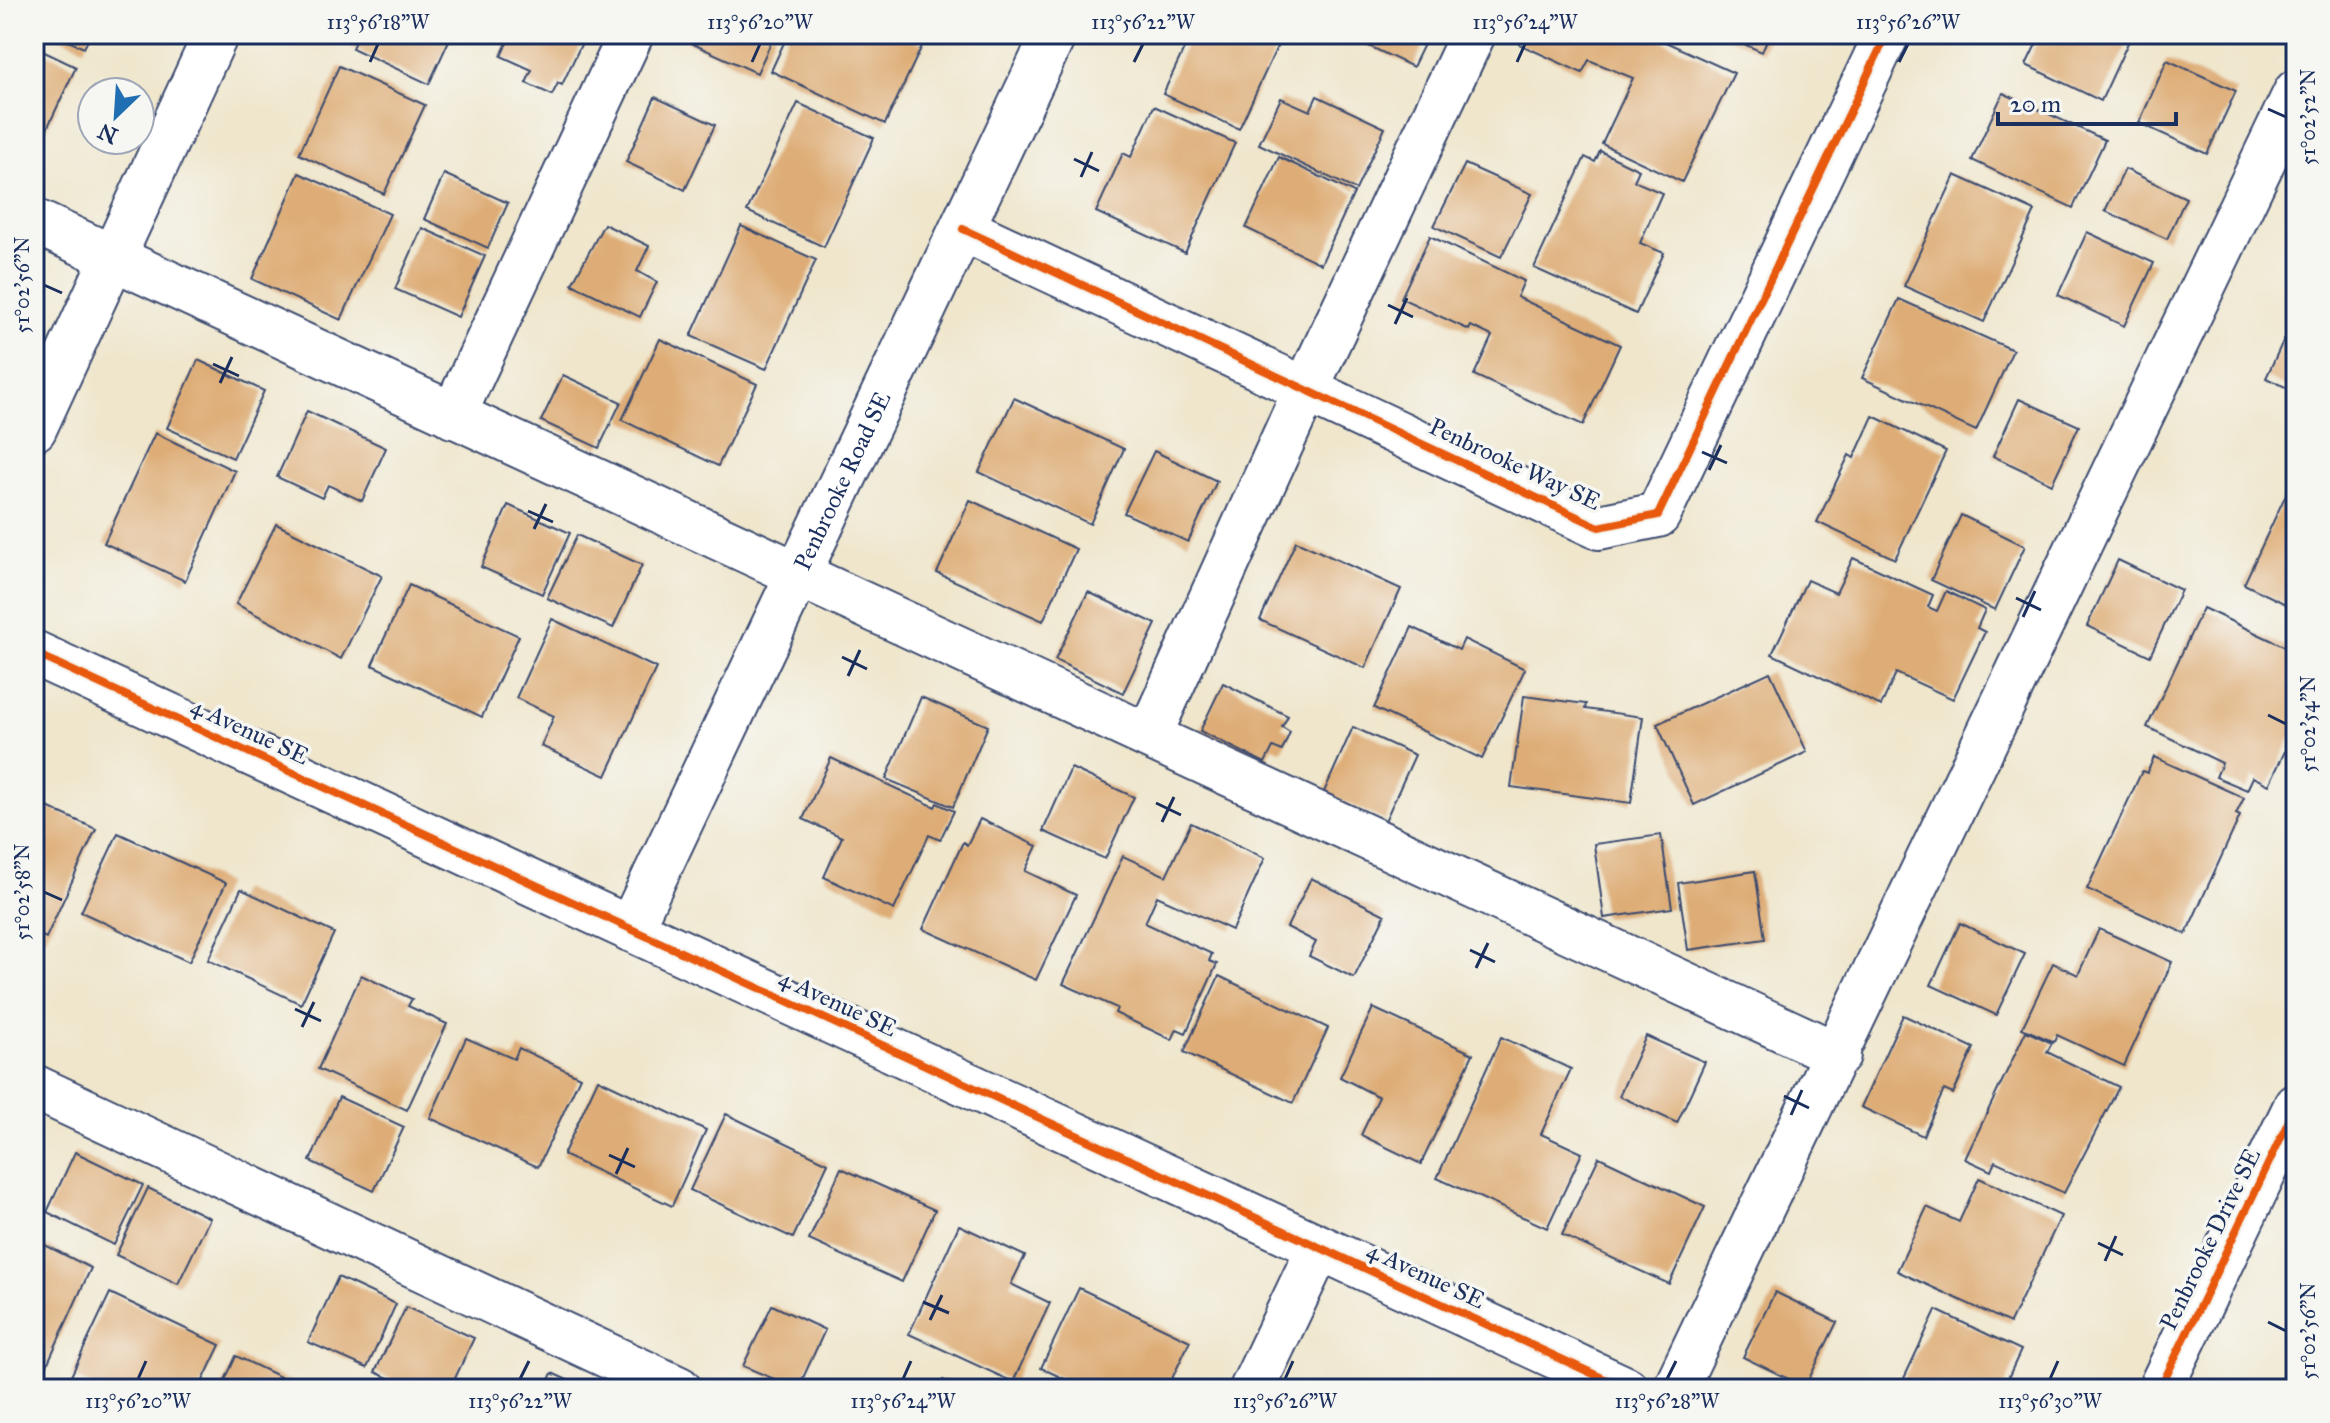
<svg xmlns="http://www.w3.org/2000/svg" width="2330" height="1423" font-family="'IM FELL Great Primer',serif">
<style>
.building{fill:#dead77}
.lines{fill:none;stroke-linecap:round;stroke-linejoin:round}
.minor-casing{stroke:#3b4a6e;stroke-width:48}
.minor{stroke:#fff;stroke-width:44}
.cycleway-casing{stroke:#f6f6f2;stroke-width:13}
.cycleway{stroke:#e8590c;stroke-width:8}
.ticks{fill:none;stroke:#1b2f5e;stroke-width:3}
.labels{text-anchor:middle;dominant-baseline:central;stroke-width:7;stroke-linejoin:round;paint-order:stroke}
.street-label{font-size:24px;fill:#1b2f5e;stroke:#f6f6f2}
.neatline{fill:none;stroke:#1b2f5e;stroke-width:3}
.ticks-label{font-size:20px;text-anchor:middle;fill:#1b2f5e}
</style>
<rect width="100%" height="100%" fill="#f6f6f2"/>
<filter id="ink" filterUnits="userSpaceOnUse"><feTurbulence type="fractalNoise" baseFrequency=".0125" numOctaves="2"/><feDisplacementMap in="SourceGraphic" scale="16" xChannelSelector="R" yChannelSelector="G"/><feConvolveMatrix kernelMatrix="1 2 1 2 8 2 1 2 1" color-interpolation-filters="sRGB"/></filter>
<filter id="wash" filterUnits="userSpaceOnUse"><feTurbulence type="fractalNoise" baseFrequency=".006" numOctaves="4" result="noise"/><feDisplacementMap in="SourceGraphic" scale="32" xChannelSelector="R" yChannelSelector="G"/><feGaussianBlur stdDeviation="1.8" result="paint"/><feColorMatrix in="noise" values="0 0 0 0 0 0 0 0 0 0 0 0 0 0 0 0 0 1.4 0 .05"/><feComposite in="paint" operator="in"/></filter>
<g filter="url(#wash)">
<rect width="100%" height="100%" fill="#efe6cc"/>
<g id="blocks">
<g class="building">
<path d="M 52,34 L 91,34 L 84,48 Z"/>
<path d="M 358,34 L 452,34 L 429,84 L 352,48 Z"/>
<path d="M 511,34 L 586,34 L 562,85 L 558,83 L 552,95 L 526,83 L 532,70 L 501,56 Z"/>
<path d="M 690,34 L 775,34 L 757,73 L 686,41 Z"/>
<path d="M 788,34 L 901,34 L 923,44 L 885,124 L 771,71 Z"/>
<path d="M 1191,34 L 1283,34 L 1239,129 L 1163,94 Z"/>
<path d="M 1352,34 L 1429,34 L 1413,67 L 1350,37 Z"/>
<path d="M 1524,34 L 1648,34 L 1734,73 L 1682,182 L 1602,144 L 1633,78 L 1589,60 L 1582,73 L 1519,44 Z"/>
<path d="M 1721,34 L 1770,34 L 1762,52 Z"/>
<path d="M 2041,34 L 2132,34 L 2101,101 L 2026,65 Z"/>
<path d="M 34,47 L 76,67 L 45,133 L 34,128 Z"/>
<path d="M 2167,60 L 2236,91 L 2207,154 L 2139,123 Z"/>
<path d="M 339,66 L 425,105 L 384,194 L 299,154 Z"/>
<path d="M 2003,93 L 2105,140 L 2073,208 L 1972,160 Z"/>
<path d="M 1317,96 L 1385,128 L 1356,190 L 1259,144 L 1281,98 L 1310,111 Z"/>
<path d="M 655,97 L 715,125 L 685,190 L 626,162 Z"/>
<path d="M 798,103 L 874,138 L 824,247 L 747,211 Z"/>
<path d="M 1154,106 L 1235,143 L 1185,253 L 1096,212 L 1123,153 L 1131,157 Z"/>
<path d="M 1600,151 L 1639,170 L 1634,181 L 1662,193 L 1640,243 L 1664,253 L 1636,314 L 1534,268 L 1585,157 L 1595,162 Z"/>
<path d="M 1279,157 L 1354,193 L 1321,264 L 1246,228 Z"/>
<path d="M 1465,164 L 1532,194 L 1501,257 L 1434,226 Z"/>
<path d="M 2125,169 L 2186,198 L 2167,239 L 2105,211 Z"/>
<path d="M 299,173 L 390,214 L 341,320 L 252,279 Z"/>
<path d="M 444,174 L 508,203 L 488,248 L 424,219 Z"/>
<path d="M 1955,175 L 2035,211 L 1984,322 L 1904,286 Z"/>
<path d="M 604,224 L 649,246 L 637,271 L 657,282 L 640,317 L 572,284 Z"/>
<path d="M 741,226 L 816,260 L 766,369 L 691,336 Z"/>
<path d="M 422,228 L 485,256 L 458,317 L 395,289 Z"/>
<path d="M 2087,232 L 2154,263 L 2124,326 L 2058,295 Z"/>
<path d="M 1430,236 L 1524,281 L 1517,297 L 1620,345 L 1583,425 L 1474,375 L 1492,336 L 1471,326 L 1469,330 L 1401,298 Z"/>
<path d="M 1899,299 L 2013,350 L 1976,431 L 1862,378 Z"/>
<path d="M 2296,335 L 2296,392 L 2266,378 L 2284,339 L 2292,343 Z"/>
<path d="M 660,339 L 757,384 L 718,466 L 622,420 Z"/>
<path d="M 198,360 L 264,391 L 233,458 L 167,428 Z"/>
<path d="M 563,375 L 621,402 L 599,448 L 541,421 Z"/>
<path d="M 1014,398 L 1124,449 L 1090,524 L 979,472 Z"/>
<path d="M 2019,399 L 2079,426 L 2052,484 L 1993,456 Z"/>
<path d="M 307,411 L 386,448 L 362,501 L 328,485 L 322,498 L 277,477 Z"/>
<path d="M 1873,416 L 1946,451 L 1895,559 L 1817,522 L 1849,455 L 1854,458 Z"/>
<path d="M 155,433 L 235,471 L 185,581 L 104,543 Z"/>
<path d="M 1154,451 L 1217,481 L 1188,542 L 1124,513 Z"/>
<path d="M 2296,473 L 2296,609 L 2244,584 Z"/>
<path d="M 970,500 L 1076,549 L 1043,621 L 937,573 Z"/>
<path d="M 508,505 L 570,533 L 542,594 L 481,567 Z"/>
<path d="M 1961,515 L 2025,546 L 1995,610 L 1931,580 Z"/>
<path d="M 276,524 L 382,576 L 341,659 L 236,604 Z"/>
<path d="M 577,535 L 642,565 L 613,628 L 547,598 Z"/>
<path d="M 1296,541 L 1401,589 L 1365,668 L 1260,620 Z"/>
<path d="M 1853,558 L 1933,595 L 1928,607 L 1937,611 L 1946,591 L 1985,610 L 1977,628 L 1985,632 L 1953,699 L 1896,673 L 1881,706 L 1772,654 L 1807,580 L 1836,593 Z"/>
<path d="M 2118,560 L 2181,590 L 2150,656 L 2087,626 Z"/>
<path d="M 409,585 L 519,636 L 482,717 L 372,665 Z"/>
<path d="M 1088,592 L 1156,624 L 1123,693 L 1055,660 Z"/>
<path d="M 2203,608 L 2296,652 L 2296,728 L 2269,785 L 2253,777 L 2247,790 L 2216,777 L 2222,763 L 2147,727 Z"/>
<path d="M 552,619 L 656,668 L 606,776 L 541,746 L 554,716 L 516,698 Z"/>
<path d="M 1412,627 L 1459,650 L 1464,639 L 1525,669 L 1482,759 L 1374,708 Z"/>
<path d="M 1770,672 L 1807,752 L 1694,805 L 1657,724 Z"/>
<path d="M 1223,683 L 1288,716 L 1282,727 L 1290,732 L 1282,751 L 1273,747 L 1265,763 L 1200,731 Z"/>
<path d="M 1524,696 L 1586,704 L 1585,709 L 1643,717 L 1631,803 L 1511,787 Z"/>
<path d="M 921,697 L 988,726 L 953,807 L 886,779 Z"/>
<path d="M 1353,727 L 1415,755 L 1385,821 L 1324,792 Z"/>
<path d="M 2154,757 L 2244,798 L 2236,814 L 2240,816 L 2186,934 L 2087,889 L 2142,771 L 2147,773 Z"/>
<path d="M 831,758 L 935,807 L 937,803 L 954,811 L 940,840 L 929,835 L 894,910 L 824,877 L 842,837 L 803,819 Z"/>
<path d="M 1071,768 L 1134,797 L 1105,859 L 1043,831 Z"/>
<path d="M 34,801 L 96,829 L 46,938 L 34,932 Z"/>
<path d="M 980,819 L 1037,846 L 1025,871 L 1076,895 L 1036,980 L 923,929 L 963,842 L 967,845 Z"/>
<path d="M 1191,823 L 1265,858 L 1232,930 L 1157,896 L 1145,923 L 1212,954 L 1209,961 L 1217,964 L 1186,1033 L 1177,1029 L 1172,1040 L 1115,1013 L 1117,1008 L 1063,984 L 1123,856 L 1166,876 Z"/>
<path d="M 118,833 L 226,883 L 189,962 L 81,912 Z"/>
<path d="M 1661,835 L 1672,908 L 1604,918 L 1594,844 Z"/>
<path d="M 1755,871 L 1765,939 L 1688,950 L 1678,883 Z"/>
<path d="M 1311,878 L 1385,915 L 1354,978 L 1309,956 L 1316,942 L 1287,927 Z"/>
<path d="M 241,889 L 334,933 L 301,1004 L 208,960 Z"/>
<path d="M 1960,923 L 2025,954 L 1996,1015 L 1931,985 Z"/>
<path d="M 2099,929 L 2172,962 L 2124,1066 L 2057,1035 L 2054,1042 L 2022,1028 L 2053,963 L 2078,975 Z"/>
<path d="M 361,975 L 412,999 L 408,1006 L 447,1024 L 407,1110 L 318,1069 Z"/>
<path d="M 1219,976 L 1328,1028 L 1293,1103 L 1184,1052 Z"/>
<path d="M 1373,1008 L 1473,1054 L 1421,1164 L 1361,1135 L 1379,1097 L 1340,1077 Z"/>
<path d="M 1903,1015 L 1974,1048 L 1953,1094 L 1944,1090 L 1923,1136 L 1861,1107 Z"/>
<path d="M 2026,1031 L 2052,1043 L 2047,1052 L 2119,1087 L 2064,1193 L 1995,1161 L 1991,1171 L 1965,1159 Z"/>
<path d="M 1646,1036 L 1705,1062 L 1677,1123 L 1619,1096 Z"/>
<path d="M 1501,1037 L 1571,1069 L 1541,1134 L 1582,1153 L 1547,1228 L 1437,1178 Z"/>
<path d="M 466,1038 L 514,1059 L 519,1048 L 580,1077 L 538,1167 L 430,1118 Z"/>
<path d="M 598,1079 L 706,1130 L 672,1206 L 563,1155 Z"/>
<path d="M 339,1097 L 404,1127 L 374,1191 L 310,1161 Z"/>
<path d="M 726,1114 L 828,1163 L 793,1238 L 690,1190 Z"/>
<path d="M 75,1152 L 143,1185 L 114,1245 L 47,1212 Z"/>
<path d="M 1599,1157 L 1705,1207 L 1669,1284 L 1562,1235 Z"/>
<path d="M 841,1168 L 935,1210 L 902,1282 L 809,1240 Z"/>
<path d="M 1979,1178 L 2061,1216 L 2010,1323 L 1897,1271 L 1927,1207 L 1959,1222 Z"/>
<path d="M 148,1188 L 210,1218 L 178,1284 L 116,1255 Z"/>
<path d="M 959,1225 L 1025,1256 L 1011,1284 L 1050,1303 L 1013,1382 L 909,1334 Z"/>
<path d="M 45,1245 L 91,1268 L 45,1369 L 34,1363 L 34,1267 Z"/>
<path d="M 338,1277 L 396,1304 L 367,1368 L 308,1342 Z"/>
<path d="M 1079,1288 L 1190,1341 L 1167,1389 L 1086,1389 L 1041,1368 Z"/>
<path d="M 1775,1292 L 1837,1322 L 1805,1387 L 1743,1357 Z"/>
<path d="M 110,1293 L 220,1345 L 199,1389 L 100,1389 L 71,1376 Z"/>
<path d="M 772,1305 L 825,1330 L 798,1389 L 743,1366 Z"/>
<path d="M 406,1307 L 474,1338 L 450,1389 L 412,1389 L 375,1372 Z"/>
<path d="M 1936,1310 L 2021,1350 L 2003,1389 L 1899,1389 Z"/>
<path d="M 236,1356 L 278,1376 L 306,1389 L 221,1389 Z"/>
<path d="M 552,1373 L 587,1389 L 545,1389 Z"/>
<path d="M 943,1380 L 962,1389 L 938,1389 Z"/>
</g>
</g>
</g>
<g filter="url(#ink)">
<use href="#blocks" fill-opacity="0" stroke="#3b4a6e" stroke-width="2"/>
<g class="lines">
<defs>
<g id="minor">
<path d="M 34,221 L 1838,1055"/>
<path d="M 963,229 L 1599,527 L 1658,515 L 1887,34"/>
<path d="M 453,416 L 631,34"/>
<path d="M 34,429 L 216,34"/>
<path d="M 34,653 L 1626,1389"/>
<path d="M 1149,736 L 1306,389 L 1473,34"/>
<path id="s1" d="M 630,929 L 1054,34"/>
<path d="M 34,1087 L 679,1389"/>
<path d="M 1252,1389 L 1319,1248"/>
<path d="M 1675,1389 L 2296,92"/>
<path d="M 2160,1389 L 2296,1106"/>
</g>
</defs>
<use href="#minor" class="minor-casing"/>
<use href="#minor" class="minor"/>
<defs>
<g id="cycleway">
<path d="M 963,229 L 1599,527 L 1658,515 L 1887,34"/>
<path d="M 34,653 L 1626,1389"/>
<path d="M 2160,1389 L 2296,1106"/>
</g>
</defs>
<use href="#cycleway" class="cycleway-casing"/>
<use href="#cycleway" class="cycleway"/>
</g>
</g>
<path class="ticks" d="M 370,62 L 378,44M 752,62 L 760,44M 1134,62 L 1143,44M 1517,62 L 1525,44M 1899,62 L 1908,44M 2268,109 L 2286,117M 1074,159 L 1099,171M 1081,177 L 1092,152M 44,285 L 62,293M 1388,305 L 1413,317M 1395,324 L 1407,298M 213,364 L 239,376M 220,383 L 232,357M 1702,452 L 1727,463M 1709,470 L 1721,445M 528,511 L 553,522M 534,529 L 546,504M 2016,598 L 2041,610M 2023,617 L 2035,591M 842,657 L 867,669M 848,676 L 860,650M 2268,715 L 2286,724M 1156,803 L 1181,815M 1162,822 L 1174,797M 44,892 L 62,900M 1470,950 L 1495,962M 1476,968 L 1488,943M 295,1009 L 321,1021M 302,1027 L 314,1002M 1784,1096 L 1809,1108M 1791,1115 L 1802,1090M 609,1155 L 635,1167M 616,1174 L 628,1148M 2098,1243 L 2123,1255M 2105,1261 L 2116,1236M 923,1302 L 949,1313M 930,1320 L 942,1295M 2268,1322 L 2286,1331M 138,1379 L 146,1361M 520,1379 L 529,1361M 903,1379 L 911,1361M 1285,1379 L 1293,1361M 1667,1379 L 1676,1361M 2050,1379 L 2058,1361"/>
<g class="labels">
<g class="street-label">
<text transform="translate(1515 464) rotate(25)">Penbrooke Way SE</text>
<text stroke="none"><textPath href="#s1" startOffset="496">Penbrooke Road SE</textPath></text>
<text transform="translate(250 731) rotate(25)">4 Avenue SE</text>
<text transform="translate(838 1003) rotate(25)">4 Avenue SE</text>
<text transform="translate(2210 1239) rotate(-64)">Penbrooke Drive SE</text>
<text transform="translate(1426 1275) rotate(25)">4 Avenue SE</text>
</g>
</g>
<rect width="2330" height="1423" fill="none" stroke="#f6f6f2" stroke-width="88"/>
<g transform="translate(116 116) rotate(205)"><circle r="38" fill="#f6f6f2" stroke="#9ea6b7" stroke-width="2"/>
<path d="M0-6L14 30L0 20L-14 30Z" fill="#1f6fb2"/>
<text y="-12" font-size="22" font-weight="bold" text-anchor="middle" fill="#1b2f5e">N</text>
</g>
<path d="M1998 112v12h178v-12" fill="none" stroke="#1b2f5e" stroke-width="4"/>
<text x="2010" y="112" font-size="24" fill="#1b2f5e" stroke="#f6f6f2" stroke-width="6" paint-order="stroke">20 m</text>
<rect x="44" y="44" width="2242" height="1335" class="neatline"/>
<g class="ticks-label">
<text x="378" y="29">113°56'18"W</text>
<text x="760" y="29">113°56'20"W</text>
<text x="1143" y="29">113°56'22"W</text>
<text x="1525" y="29">113°56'24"W</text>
<text x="1908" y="29">113°56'26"W</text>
<text transform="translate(2308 117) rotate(-90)" y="7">51°02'52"N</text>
<text transform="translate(22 285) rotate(-90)" y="7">51°02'56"N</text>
<text transform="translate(2308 724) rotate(-90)" y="7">51°02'54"N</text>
<text transform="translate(22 892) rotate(-90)" y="7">51°02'58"N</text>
<text transform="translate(2308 1331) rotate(-90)" y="7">51°02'56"N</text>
<text x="138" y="1408">113°56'20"W</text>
<text x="520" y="1408">113°56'22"W</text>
<text x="903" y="1408">113°56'24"W</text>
<text x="1285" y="1408">113°56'26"W</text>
<text x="1667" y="1408">113°56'28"W</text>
<text x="2050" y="1408">113°56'30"W</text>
</g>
</svg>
